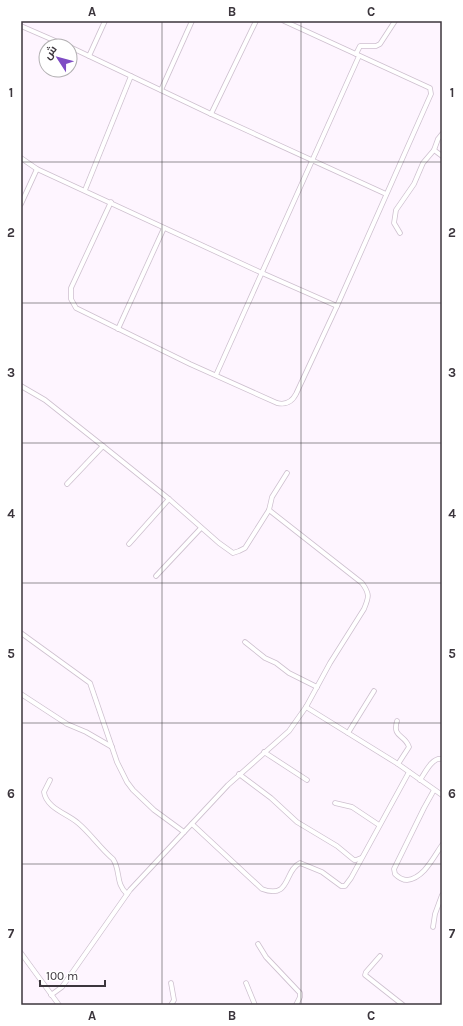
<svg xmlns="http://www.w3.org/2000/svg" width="463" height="1026" font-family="Karla,Cairo,sans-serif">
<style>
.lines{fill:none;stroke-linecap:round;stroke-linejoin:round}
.street-casing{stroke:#cec0cf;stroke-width:5.5}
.street{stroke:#fff;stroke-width:4}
.grid{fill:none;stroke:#3c363d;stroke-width:1;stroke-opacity:0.55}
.neatline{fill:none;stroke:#3c363d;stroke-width:1.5}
.grid-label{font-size:13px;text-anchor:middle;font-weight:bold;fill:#3c363d}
</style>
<rect width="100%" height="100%" fill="#fef5ff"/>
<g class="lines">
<defs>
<g id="street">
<path d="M 21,26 L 67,46"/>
<path d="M 70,47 L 211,114 L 386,194"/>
<path d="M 356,54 L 360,46 L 376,46 L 380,44 L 395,21"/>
<path d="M 89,56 L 105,21"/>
<path d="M 161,90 L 192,21"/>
<path d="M 211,114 L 256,21"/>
<path d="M 434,150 L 442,156"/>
<path d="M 21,158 L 37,169 L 262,273 L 337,306"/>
<path d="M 85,190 L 131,76"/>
<path d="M 111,202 L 71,288 L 71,299 L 76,308 L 190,364 L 277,403 C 285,405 292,402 296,394 L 337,306 L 431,94 L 430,88 L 284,21"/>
<path d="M 21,204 L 37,169"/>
<path d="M 400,233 L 394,223 L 396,210 L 414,184 L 423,163 L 434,150 L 438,139 L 442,134"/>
<path d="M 118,329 L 164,228"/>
<path d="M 216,375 L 359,56"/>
<path d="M 21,386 L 45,400 L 103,446 L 169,499 L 219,543 L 233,553 L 239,551 L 245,548 L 269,510 L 272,497 L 287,473"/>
<path d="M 67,484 L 103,446"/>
<path d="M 129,544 L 169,499"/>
<path d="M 156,576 L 201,528"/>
<path d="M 21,633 L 90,683 L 117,762 L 127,782 L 133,790 L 154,810 L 184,832"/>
<path d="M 245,642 L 265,658 L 276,663 L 289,673 L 317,687"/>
<path d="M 21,694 L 67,724 L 86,732 L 112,747"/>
<path d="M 306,707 L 398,764 L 442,795"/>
<path d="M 397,721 C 392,738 405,734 409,747 L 398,764"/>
<path d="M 348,733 L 374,691"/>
<path d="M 264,752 L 307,780"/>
<path d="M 239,774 L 271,798 L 297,822 L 337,846 L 354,860 L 356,860 L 361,858"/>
<path d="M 50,780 L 44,792 C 46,808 68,814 78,823 C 91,834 100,848 113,859 C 121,871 115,883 127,894"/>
<path d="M 420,780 C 425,773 432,757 442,759"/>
<path d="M 434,790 L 424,808 L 394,869 L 395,874 C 398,877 402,880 407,880 C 424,878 433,858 442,845"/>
<path d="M 335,803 L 352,807 L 379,825"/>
<path d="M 192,824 L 262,889 C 291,900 284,870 300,863 L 322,872 L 341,886 L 345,886 L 351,878 L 409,772"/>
<path d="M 433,927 L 435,914 L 442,895"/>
<path d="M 258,944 L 266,957 L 300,993 L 300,997 L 296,1005"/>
<path d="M 21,953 L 59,1005"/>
<path d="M 380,956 L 366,972 L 365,975 L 403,1005"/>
<path d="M 171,983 L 174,1000 L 171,1005"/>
<path d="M 246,983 L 255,1005"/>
<path d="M 51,995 L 62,987 L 130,890 L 228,785 L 289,731 L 306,707 L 330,663 L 364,609 C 369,597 370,594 362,583 L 269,510"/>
</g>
</defs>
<use href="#street" class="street-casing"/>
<use href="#street" class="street"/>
</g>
<path class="grid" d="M 162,21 L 162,1005M 301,21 L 301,1005M 21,162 L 442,162M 21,303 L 442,303M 21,443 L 442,443M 21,583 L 442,583M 21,723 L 442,723M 21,864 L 442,864"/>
<rect width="463" height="1026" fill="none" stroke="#ffffff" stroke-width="44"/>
<g transform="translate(58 58) rotate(306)"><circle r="19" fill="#ffffff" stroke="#b1afb1"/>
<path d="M0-3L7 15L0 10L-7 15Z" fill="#7e4cc4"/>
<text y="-6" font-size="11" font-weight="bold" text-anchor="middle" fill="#3c363d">ش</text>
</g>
<path d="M40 980v6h65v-6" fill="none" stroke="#3c363d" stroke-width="2"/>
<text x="46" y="980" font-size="12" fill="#3c363d" stroke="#ffffff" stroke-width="3" paint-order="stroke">100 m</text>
<rect x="22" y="22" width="419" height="982" class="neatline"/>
<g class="grid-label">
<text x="92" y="16">A</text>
<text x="232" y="16">B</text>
<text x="371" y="16">C</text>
<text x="11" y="97">1</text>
<text x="452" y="97">1</text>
<text x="11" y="237">2</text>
<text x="452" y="237">2</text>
<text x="11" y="377">3</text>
<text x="452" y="377">3</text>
<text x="11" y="518">4</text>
<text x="452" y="518">4</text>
<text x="11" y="658">5</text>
<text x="452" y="658">5</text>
<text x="11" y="798">6</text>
<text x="452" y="798">6</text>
<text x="11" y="938">7</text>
<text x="452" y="938">7</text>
<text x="92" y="1020">A</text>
<text x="232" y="1020">B</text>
<text x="371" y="1020">C</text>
</g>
</svg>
